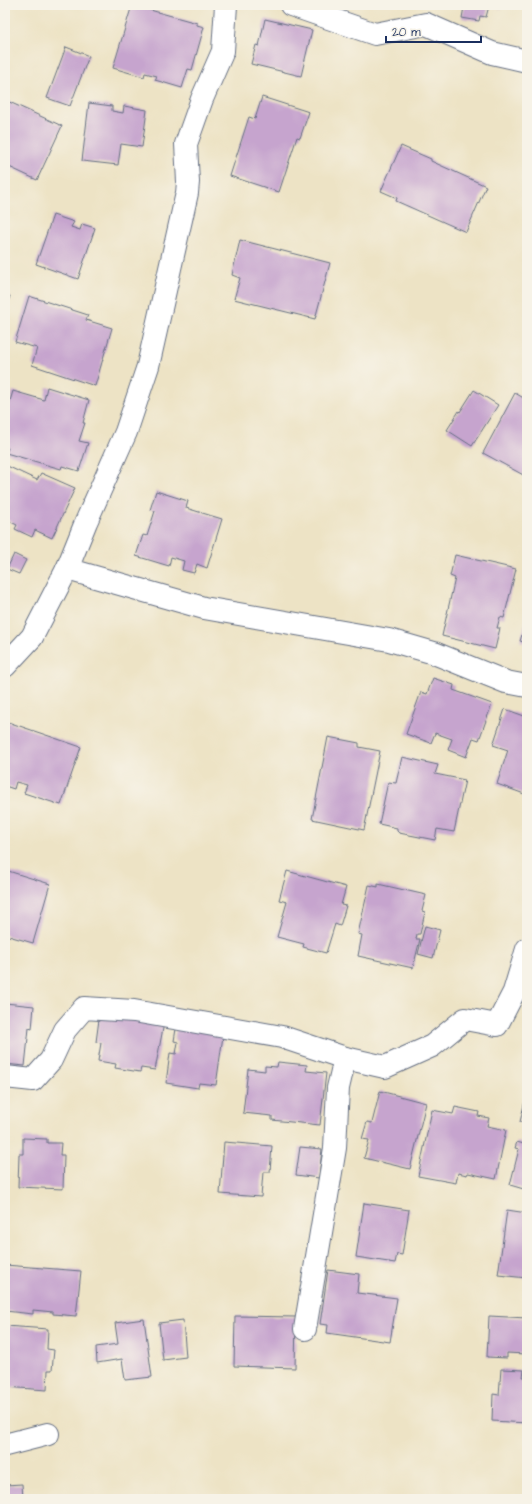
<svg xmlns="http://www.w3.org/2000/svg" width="532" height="1504" font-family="'Architects Daughter',sans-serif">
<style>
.building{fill:#c6a4ce}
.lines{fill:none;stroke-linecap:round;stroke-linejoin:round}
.minor-casing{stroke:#646e82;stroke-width:24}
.minor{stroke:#fff;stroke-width:22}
</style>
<rect width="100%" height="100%" fill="#f7f3e8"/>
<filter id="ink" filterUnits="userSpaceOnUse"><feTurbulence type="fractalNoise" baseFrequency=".025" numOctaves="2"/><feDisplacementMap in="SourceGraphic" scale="8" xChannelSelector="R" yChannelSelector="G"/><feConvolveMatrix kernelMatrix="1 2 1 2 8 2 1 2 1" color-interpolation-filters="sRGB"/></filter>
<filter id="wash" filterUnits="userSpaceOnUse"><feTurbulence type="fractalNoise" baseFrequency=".012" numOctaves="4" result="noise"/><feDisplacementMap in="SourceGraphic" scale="16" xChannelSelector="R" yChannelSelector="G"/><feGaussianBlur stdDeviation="0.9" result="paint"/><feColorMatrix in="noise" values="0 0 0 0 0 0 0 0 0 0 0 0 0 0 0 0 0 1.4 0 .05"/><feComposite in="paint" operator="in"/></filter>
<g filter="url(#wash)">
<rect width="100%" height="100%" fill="#ede3c5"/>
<g id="blocks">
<g class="building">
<path d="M 132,5 L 197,23 L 197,25 L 204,27 L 192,70 L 188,69 L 182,88 L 155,80 L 157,76 L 145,73 L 144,77 L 113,68 Z"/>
<path d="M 456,5 L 503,5 L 502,9 L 489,6 L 486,17 L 480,16 L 479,21 L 462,18 L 464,7 Z"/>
<path d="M 265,19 L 312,30 L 301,76 L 251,64 L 256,45 L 259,46 Z"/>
<path d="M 66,47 L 89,56 L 70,106 L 47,98 Z"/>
<path d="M 262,97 L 309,112 L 300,138 L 297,137 L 279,192 L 230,176 L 249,117 L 255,119 Z"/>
<path d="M 5,100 L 62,126 L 37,180 L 5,165 Z"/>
<path d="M 89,103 L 112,106 L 112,111 L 123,113 L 124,106 L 147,110 L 142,147 L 121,144 L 118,165 L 82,161 Z"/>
<path d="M 401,146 L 431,159 L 431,161 L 486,186 L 466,232 L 396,201 L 397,198 L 381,191 Z"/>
<path d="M 53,215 L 74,222 L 71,227 L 80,230 L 82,224 L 95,228 L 78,279 L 36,264 Z"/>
<path d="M 240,240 L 330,263 L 315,319 L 234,299 L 240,278 L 232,275 Z"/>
<path d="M 5,294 L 10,296 L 5,310 Z"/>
<path d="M 29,296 L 88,315 L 86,320 L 112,328 L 95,386 L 32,365 L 37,348 L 15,342 Z"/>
<path d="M 47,387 L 89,400 L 83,423 L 85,423 L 79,441 L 88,443 L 79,471 L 62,466 L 61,469 L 6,453 L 8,448 L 5,447 L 5,410 L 7,411 L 13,391 L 44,400 Z"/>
<path d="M 474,390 L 498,405 L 472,446 L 447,430 L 459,411 L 460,412 Z"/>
<path d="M 515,393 L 527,400 L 527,477 L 483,453 Z"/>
<path d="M 5,465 L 37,480 L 41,473 L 75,488 L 52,538 L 35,530 L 32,537 L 15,529 L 17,525 L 5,519 Z"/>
<path d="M 156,491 L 188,501 L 186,508 L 222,519 L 207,568 L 197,564 L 194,573 L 182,570 L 184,561 L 171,557 L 169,566 L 136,556 L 143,535 L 147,536 L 155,511 L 150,510 Z"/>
<path d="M 14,554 L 26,560 L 19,574 L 7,569 Z"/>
<path d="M 455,555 L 516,569 L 504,618 L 500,617 L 497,628 L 500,628 L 495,649 L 442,636 L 455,578 L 450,576 Z"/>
<path d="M 527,619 L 527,643 L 520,641 Z"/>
<path d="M 433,678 L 454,685 L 453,690 L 492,704 L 479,740 L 473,738 L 466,757 L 448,750 L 452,739 L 435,733 L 431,743 L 406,734 L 421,692 L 427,694 Z"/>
<path d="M 505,709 L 527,717 L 527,795 L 497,784 L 508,750 L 493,745 Z"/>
<path d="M 5,721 L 81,747 L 61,805 L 24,793 L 27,785 L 16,782 L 14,789 L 5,786 Z"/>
<path d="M 328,737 L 359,743 L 359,747 L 380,751 L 364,830 L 312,819 Z"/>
<path d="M 402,757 L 438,765 L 435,774 L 465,780 L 454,832 L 437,829 L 435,840 L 399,833 L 397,831 L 397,828 L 379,824 L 388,782 L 396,783 Z"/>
<path d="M 5,870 L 50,884 L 33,943 L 5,935 Z"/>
<path d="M 287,871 L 346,887 L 341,905 L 346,906 L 340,926 L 335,924 L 326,953 L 303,947 L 304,944 L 277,937 L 287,902 L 279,900 Z"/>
<path d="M 378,884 L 426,895 L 422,911 L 425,912 L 420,934 L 417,934 L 416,939 L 420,939 L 413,968 L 358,956 L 362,935 L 358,934 L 369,885 L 378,887 Z"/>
<path d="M 425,926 L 440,930 L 433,958 L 418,954 Z"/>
<path d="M 5,1003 L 34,1006 L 32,1029 L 29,1028 L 25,1066 L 5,1064 Z"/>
<path d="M 100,1012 L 164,1023 L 155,1070 L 141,1068 L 140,1072 L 115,1068 L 116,1064 L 98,1061 L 101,1043 L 96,1042 Z"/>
<path d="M 177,1023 L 224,1029 L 216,1085 L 199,1083 L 198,1088 L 166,1083 L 170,1053 L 176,1054 L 178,1042 L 174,1041 Z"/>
<path d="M 278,1062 L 307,1065 L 306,1071 L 326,1073 L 320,1125 L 272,1120 L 272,1116 L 243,1113 L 248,1069 L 265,1071 L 265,1066 L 277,1067 Z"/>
<path d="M 380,1091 L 426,1103 L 410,1169 L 364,1158 L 369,1140 L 362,1139 L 367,1122 L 372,1123 Z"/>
<path d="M 526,1096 L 527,1096 L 527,1124 L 520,1122 Z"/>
<path d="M 455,1107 L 479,1112 L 478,1116 L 489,1118 L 487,1126 L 506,1130 L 496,1179 L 468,1173 L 467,1175 L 458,1173 L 456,1183 L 418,1176 L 432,1110 L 453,1114 Z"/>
<path d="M 23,1138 L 47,1139 L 47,1143 L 61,1143 L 60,1155 L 64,1155 L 63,1189 L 18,1187 L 19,1154 L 23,1154 Z"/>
<path d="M 224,1142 L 272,1146 L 270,1172 L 263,1172 L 261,1197 L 220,1194 Z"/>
<path d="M 517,1142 L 527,1145 L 527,1190 L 510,1185 L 519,1149 L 515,1148 Z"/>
<path d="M 300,1147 L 322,1149 L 319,1178 L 296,1175 Z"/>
<path d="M 364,1203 L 409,1210 L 402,1255 L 397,1254 L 395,1263 L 356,1257 Z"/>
<path d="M 507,1210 L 527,1213 L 527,1278 L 498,1275 Z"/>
<path d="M 5,1265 L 81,1271 L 76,1316 L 53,1314 L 53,1312 L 33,1310 L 33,1314 L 5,1311 Z"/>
<path d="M 328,1270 L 359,1274 L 357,1293 L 397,1298 L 390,1342 L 327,1333 L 328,1325 L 320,1324 Z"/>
<path d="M 235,1316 L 296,1317 L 295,1368 L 234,1366 Z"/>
<path d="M 489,1316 L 527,1318 L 527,1358 L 525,1358 L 525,1354 L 507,1353 L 507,1358 L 487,1357 Z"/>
<path d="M 144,1319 L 152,1377 L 125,1380 L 122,1359 L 97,1363 L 96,1347 L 118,1344 L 115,1323 Z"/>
<path d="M 183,1320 L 186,1357 L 163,1360 L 159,1323 Z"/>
<path d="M 5,1326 L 48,1329 L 47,1349 L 54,1350 L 52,1370 L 48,1370 L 47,1390 L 5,1387 Z"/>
<path d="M 501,1369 L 524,1370 L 523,1377 L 527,1377 L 527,1423 L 492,1421 L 493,1394 L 499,1395 Z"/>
<path d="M 22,1484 L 23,1499 L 5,1499 L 5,1485 Z"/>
</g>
</g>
</g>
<g filter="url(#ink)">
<use href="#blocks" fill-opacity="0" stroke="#646e82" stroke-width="1"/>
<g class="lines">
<defs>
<g id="minor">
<path d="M 291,5 L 375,34 L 426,24 L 492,53 L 527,61"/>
<path d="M 67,569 L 204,608 L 389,640 L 434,653 L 506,682 L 527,686"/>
<path d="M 5,666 L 32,637 L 67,569 L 86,522 L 126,432 L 148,366 L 187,193 L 188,182 L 186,144 L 202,99 L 223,51 L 226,5"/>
<path d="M 5,1077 L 33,1080 L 51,1060 L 65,1030 L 84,1008 L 134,1011 L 282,1037 L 345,1058 L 385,1067 L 432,1046 L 465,1019 L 497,1025 L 514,992 L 527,949"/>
<path d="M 305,1329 L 335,1148 L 338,1088 L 345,1058"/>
<path d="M 5,1445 L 48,1434"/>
</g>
</defs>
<use href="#minor" class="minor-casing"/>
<use href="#minor" class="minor"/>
</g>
</g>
<rect width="532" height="1504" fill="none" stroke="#f7f3e8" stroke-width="20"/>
<path d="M386 36v6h95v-6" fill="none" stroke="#1b2f5e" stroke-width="2"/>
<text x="392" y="36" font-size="12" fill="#1b2f5e" stroke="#f7f3e8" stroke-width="3" paint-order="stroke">20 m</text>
</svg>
